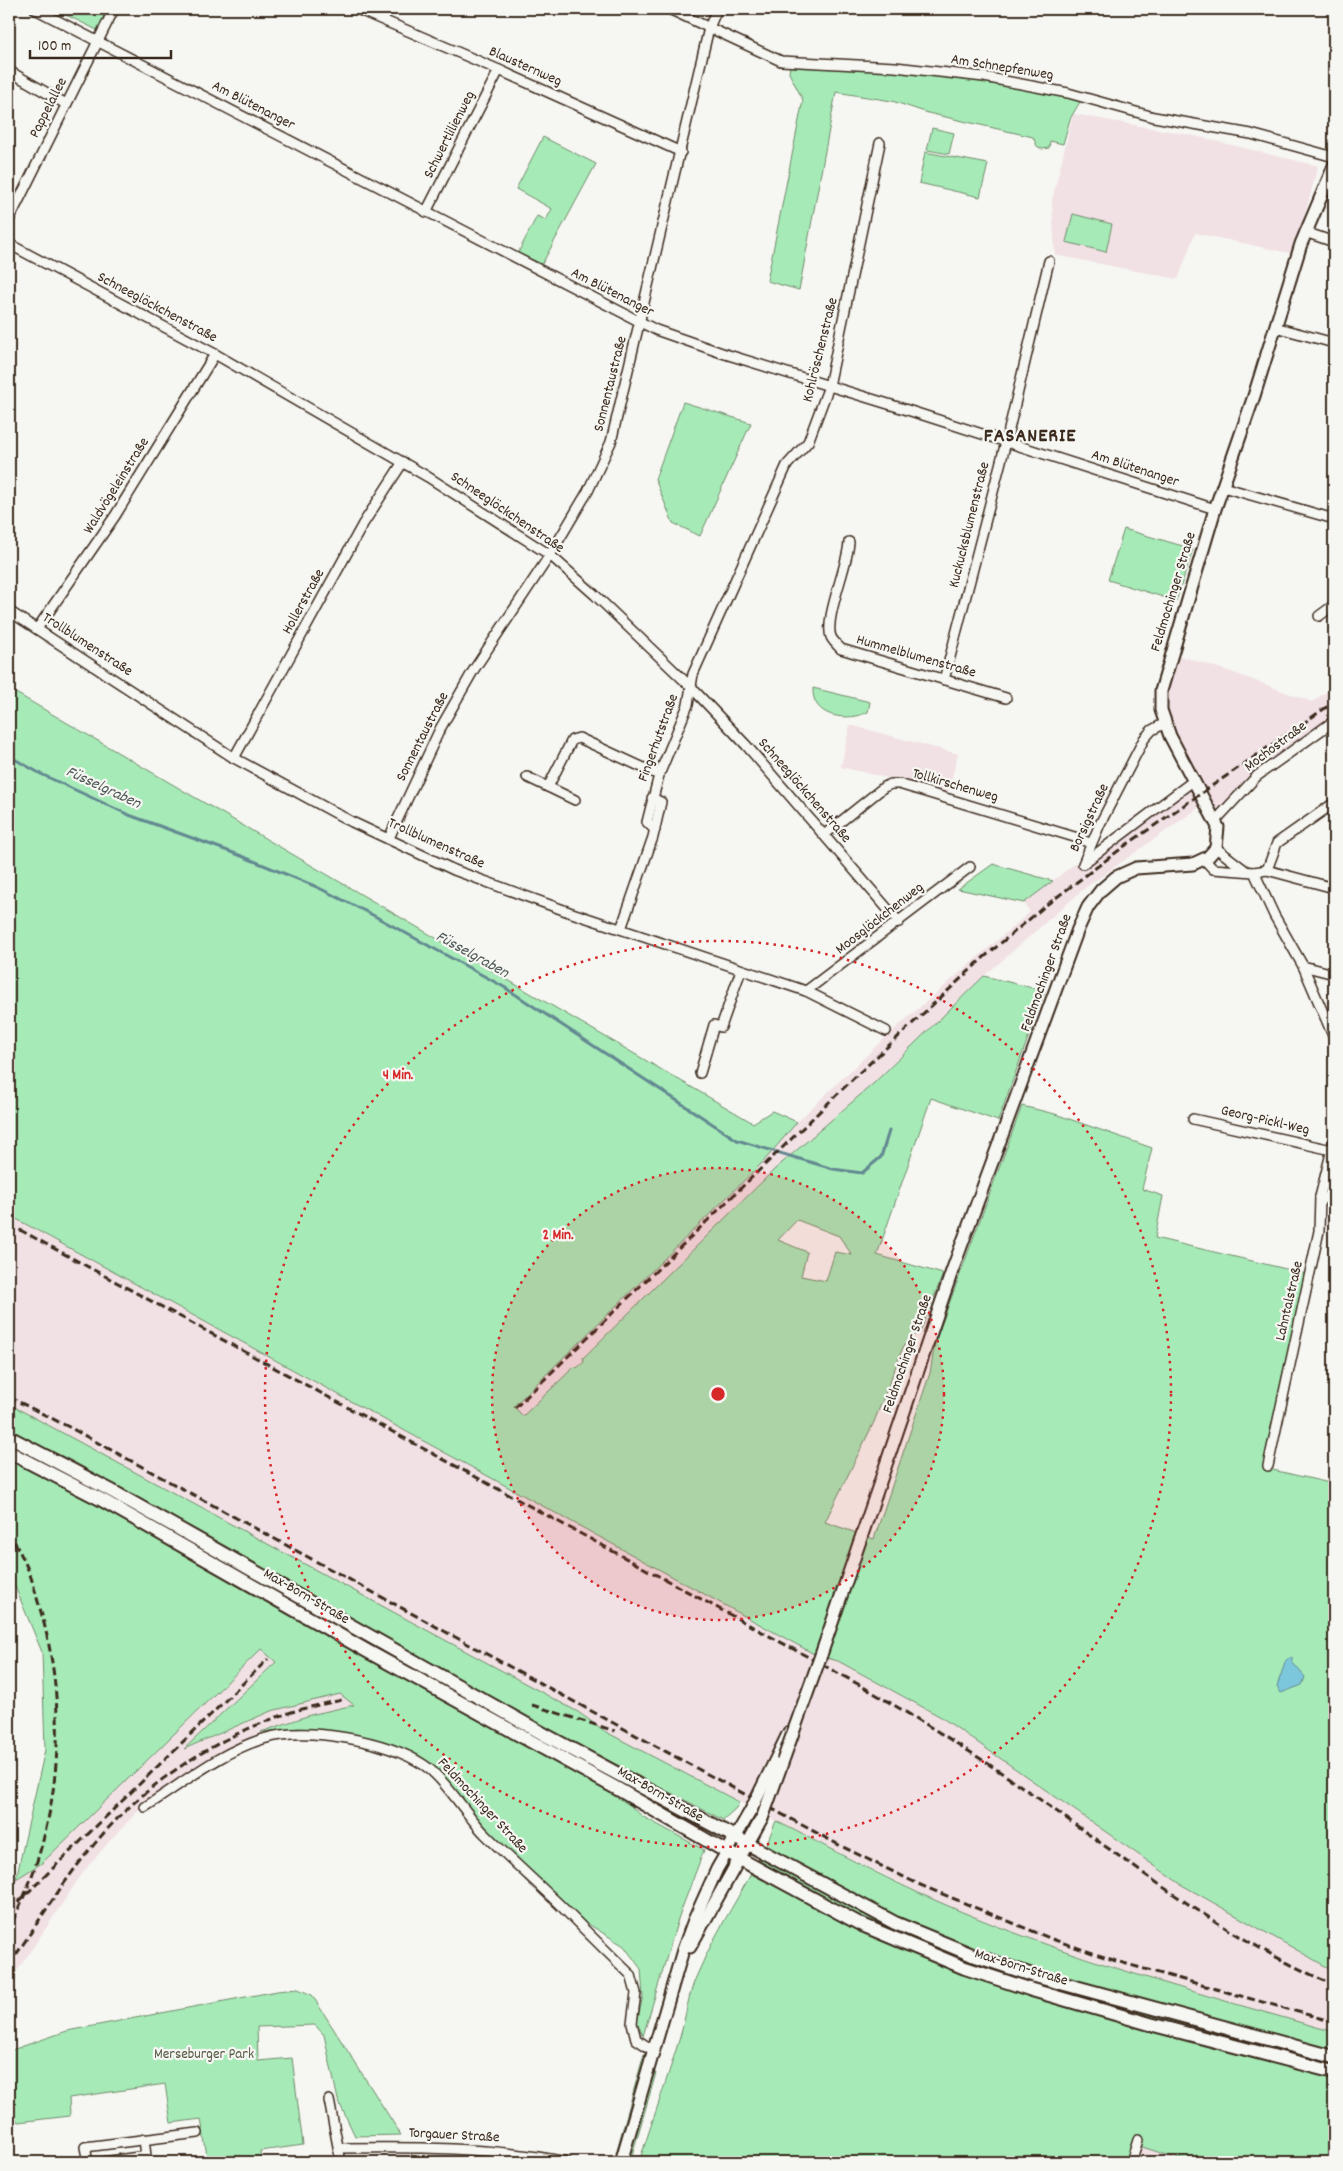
<svg xmlns="http://www.w3.org/2000/svg" width="1343" height="2171" font-family="Dekko,sans-serif">
<style>
.built{fill:#f1e0e4}
.green{fill:#a6ebb7;stroke:#708a6a;fill-rule:evenodd}
.water{fill:#7dc7dd;stroke:#638891}
.lines{fill:none;stroke-linecap:round;stroke-linejoin:round}
.stream{stroke:#638891;stroke-width:3}
.street-casing{stroke:#3b2a1e;stroke-width:12}
.secondary-casing{stroke:#3b2a1e;stroke-width:15}
.primary-casing{stroke:#3b2a1e;stroke-width:16}
.street{stroke:#f6f6f2;stroke-width:9}
.secondary{stroke:#f6f6f2;stroke-width:11}
.primary{stroke:#f6f6f2;stroke-width:12}
.rail{stroke:#3b2a1e;stroke-width:3;stroke-dasharray:8 4;stroke-linecap:butt}
.secondary-bridge-casing{stroke:#3b2a1e;stroke-width:15;stroke-linecap:butt}
.secondary-bridge{stroke:#f6f6f2;stroke-width:11}
.ring{fill:none;stroke:#d62828;stroke-width:2.5;stroke-dasharray:2.5 5}
.labels{text-anchor:middle;dominant-baseline:central;stroke-width:4.5;stroke-linejoin:round;paint-order:stroke}
.street-label{font-size:15px;fill:#3b2a1e;stroke:#f6f6f2}
.park-label{font-size:15px;fill:#565a44;stroke:#f6f6f2}
.water-label{font-size:16px;font-style:italic;fill:#4f5957;stroke:#f6f6f2}
.district-label{font-size:20px;font-weight:bold;letter-spacing:1px;fill:#3b2a1e;stroke:#f6f6f2}
.centre{fill:#d62828;stroke:#f6f6f2;stroke-width:2.5}
.ring-label{font-size:15px;text-anchor:middle;font-weight:bold;fill:#d62828;stroke:#f6f6f2;stroke-width:4.5;stroke-linejoin:round;paint-order:stroke}
</style>
<rect width="100%" height="100%" fill="#f6f6f2"/>
<filter id="ink" filterUnits="userSpaceOnUse"><feTurbulence type="fractalNoise" baseFrequency=".02" numOctaves="2"/><feDisplacementMap in="SourceGraphic" scale="10" xChannelSelector="R" yChannelSelector="G"/><feConvolveMatrix kernelMatrix="1 2 1 2 8 2 1 2 1" color-interpolation-filters="sRGB"/></filter>
<g filter="url(#ink)">
<g class="built">
<path d="M 1073,114 L 1190,135 L 1318,166 L 1294,254 L 1195,233 L 1178,279 L 1055,255 L 1052,201 Z"/>
<path d="M 1174,654 L 1234,673 L 1312,702 L 1334,687 L 1334,724 L 1254,784 L 1225,821 L 1201,806 L 1086,887 L 984,976 L 874,1083 L 775,1169 L 583,1358 L 585,1361 L 577,1368 L 575,1367 L 523,1416 L 515,1408 L 515,1405 L 764,1161 L 797,1122 L 889,1034 L 1030,912 L 1024,903 L 1094,849 L 1190,778 L 1167,733 L 1164,699 Z"/>
<path d="M 850,725 L 958,754 L 948,792 L 841,767 Z"/>
<path d="M 9,1215 L 816,1655 L 838,1661 L 941,1717 L 1182,1885 L 1334,1971 L 1334,2032 L 1154,1980 L 1034,1940 L 938,1902 L 776,1821 L 606,1732 L 578,1712 L 9,1404 Z"/>
<path d="M 261,1649 L 276,1662 L 186,1749 L 271,1711 L 340,1694 L 355,1705 L 310,1715 L 261,1732 L 201,1763 L 142,1807 L 113,1837 L 84,1871 L 9,1983 L 9,1886 L 16,1879 L 42,1863 Z"/>
<path d="M 1140,2146 L 1189,2162 L 1136,2162 Z"/>
</g>
<g class="green">
<path d="M 54,9 L 107,9 L 97,30 Z"/>
<path d="M 790,65 L 839,66 L 984,79 L 1081,100 L 1070,119 L 1063,144 L 1050,141 L 1049,148 L 1042,149 L 1037,146 L 1033,137 L 928,113 L 892,101 L 836,92 L 799,290 L 767,281 L 803,100 L 789,73 Z"/>
<path d="M 932,128 L 954,133 L 949,154 L 927,150 Z"/>
<path d="M 543,137 L 596,164 L 542,264 L 518,253 L 537,216 L 546,220 L 552,209 L 516,189 Z"/>
<path d="M 925,152 L 988,164 L 980,197 L 919,183 Z"/>
<path d="M 1073,214 L 1112,224 L 1106,252 L 1066,242 Z"/>
<path d="M 683,402 L 751,423 L 700,536 L 673,523 L 655,479 Z"/>
<path d="M 1124,529 L 1193,549 L 1176,601 L 1108,580 Z"/>
<path d="M 813,688 L 870,702 L 868,712 C 848,722 811,718 813,688 Z"/>
<path d="M 9,689 L 753,1123 L 772,1111 L 797,1122 L 764,1161 L 515,1405 L 515,1408 L 523,1416 L 575,1366 L 577,1368 L 584,1362 L 583,1358 L 775,1169 L 874,1083 L 984,976 L 1045,991 L 998,1121 L 931,1098 L 877,1255 L 943,1274 L 921,1330 L 904,1345 L 874,1422 L 825,1522 L 874,1539 L 930,1373 L 935,1342 L 1022,1106 L 1055,1114 L 1152,1148 L 1142,1189 L 1163,1196 L 1155,1238 L 1307,1274 L 1264,1468 L 1334,1484 L 1334,1971 L 1182,1885 L 941,1717 L 838,1661 L 816,1655 L 9,1215 ZM 797,1220 L 839,1236 L 852,1255 L 835,1252 L 826,1281 L 801,1276 L 807,1252 L 778,1240 Z"/>
<path d="M 993,864 L 1053,881 L 1024,903 L 958,889 Z"/>
<path d="M 9,1404 L 578,1712 L 606,1732 L 739,1802 L 736,1808 L 723,1820 L 552,1731 L 74,1462 L 9,1430 Z"/>
<path d="M 9,1460 L 100,1507 L 365,1657 L 624,1800 L 642,1816 L 704,1850 L 679,1916 L 643,2036 L 637,2022 L 643,1996 L 641,1969 L 624,1946 L 572,1914 L 422,1763 L 376,1741 L 299,1728 L 261,1732 L 310,1715 L 354,1705 L 340,1694 L 271,1711 L 184,1749 L 276,1662 L 261,1649 L 42,1863 L 16,1879 L 45,1750 L 42,1652 L 9,1572 Z"/>
<path d="M 776,1821 C 830,1848 883,1878 939,1902 C 1066,1958 1201,1994 1334,2032 L 1334,2162 L 1189,2162 L 1133,2144 L 1126,2162 L 664,2162 L 641,2156 C 654,2116 668,2077 680,2037 C 686,2017 688,1994 697,1975 C 720,1920 756,1875 776,1821 Z"/>
<path d="M 298,1989 L 312,1995 L 401,2135 L 355,2136 L 338,2100 L 324,2035 L 315,2025 L 257,2027 L 258,2061 L 292,2058 L 303,2145 L 260,2151 L 261,2162 L 208,2162 L 201,2119 L 171,2123 L 165,2084 L 69,2098 L 70,2116 L 18,2122 L 9,2110 L 9,2051 L 67,2031 L 277,1991 Z"/>
<path d="M 644,2054 L 647,2056 L 619,2153 L 616,2153 Z"/>
<path d="M 652,2073 L 656,2073 L 632,2155 L 630,2157 L 628,2156 Z"/>
</g>
<path class="water" d="M 1292,1657 L 1292,1662 L 1305,1677 L 1302,1685 L 1281,1693 L 1277,1686 L 1286,1660 Z"/>
<g class="lines">
<path class="stream" d="M 9,756 L 41,774 L 129,815 L 239,855 L 317,887 L 369,913 L 504,987 L 737,1140 L 833,1169 L 862,1173 L 881,1157 L 889,1131"/>
<defs>
<g id="street">
<path d="M 35,9 L 656,330 L 722,353 L 898,407 L 1215,509"/>
<path d="M 357,9 L 499,70 L 681,152"/>
<path d="M 669,9 L 781,61 L 895,67 L 984,77 L 1068,93 L 1154,117 L 1251,134 L 1334,157"/>
<path d="M 9,71 L 66,104"/>
<path d="M 426,212 L 499,70"/>
<path d="M 9,220 L 114,9"/>
<path d="M 1305,232 L 1334,242"/>
<path d="M 9,244 L 215,354 L 428,477 L 550,555 L 595,595 L 691,687 L 746,745 L 899,922"/>
<path d="M 1275,327 L 1334,343"/>
<path d="M 1223,487 L 1334,519"/>
<path d="M 849,542 C 848,566 824,618 831,637 C 833,641 838,646 841,649 L 1006,698"/>
<path d="M 9,611 L 234,758 L 352,822 L 454,870 L 569,912 L 806,991 L 886,1031"/>
<path d="M 1319,616 L 1334,605"/>
<path d="M 37,629 L 115,516 L 215,354"/>
<path d="M 944,680 L 1006,442 L 1049,261"/>
<path d="M 234,758 L 363,524 L 403,462"/>
<path d="M 527,777 L 548,787 L 572,740 L 579,738 L 659,775"/>
<path d="M 548,787 L 575,800"/>
<path d="M 1216,820 L 1257,776 L 1334,721"/>
<path d="M 655,830 L 647,822 L 659,775 L 688,705 L 693,674 L 787,465 L 808,442 L 829,386 L 880,143"/>
<path d="M 824,835 L 884,787 L 891,784 L 899,784 L 1081,839 L 1091,844"/>
<path d="M 389,838 L 440,729 L 473,671 L 550,555 L 588,491 L 611,442 L 709,28 L 717,9"/>
<path d="M 1216,848 L 1246,871"/>
<path d="M 1204,859 L 1213,869 L 1254,872 L 1274,915 L 1303,966 L 1334,1038"/>
<path d="M 1084,863 L 1193,781"/>
<path d="M 1083,864 L 1100,824 L 1144,739 L 1152,730 L 1165,723"/>
<path d="M 1267,870 L 1334,888"/>
<path d="M 1254,872 L 1267,870 L 1277,843 L 1334,803"/>
<path d="M 621,929 L 653,837 L 661,802 L 652,798"/>
<path d="M 1303,966 L 1334,974"/>
<path d="M 806,991 L 970,867"/>
<path d="M 700,1073 L 714,1025 L 721,1027 L 741,970"/>
<path d="M 1193,1119 L 1332,1150"/>
<path d="M 1320,1197 L 1334,1201"/>
<path d="M 1268,1466 L 1319,1231 L 1320,1197 L 1334,1141"/>
<path d="M 145,1807 C 182,1784 220,1752 263,1739 C 306,1726 386,1740 424,1765 C 444,1778 466,1814 484,1833 C 509,1858 535,1881 561,1906 C 584,1929 607,1952 631,1975 L 636,1993 L 632,2023 L 636,2039 L 654,2051"/>
<path d="M 329,2100 L 341,2162"/>
<path d="M 339,2148 C 417,2147 489,2147 567,2162"/>
<path d="M 88,2162 L 85,2147 L 198,2133"/>
<path d="M 103,2162 L 146,2156 L 144,2139"/>
<path d="M 1131,2162 L 1138,2140"/>
</g>
<g id="secondary">
<path d="M 821,1655 L 952,1271 L 1078,929 L 1088,907 L 1101,890 L 1116,877 L 1136,868 L 1193,864 L 1208,857 L 1216,848 L 1218,827 L 1170,736 L 1161,710 L 1161,691 L 1215,509 L 1254,396 L 1301,244 L 1334,166"/>
<path d="M 774,1763 L 789,1732"/>
<path d="M 690,1947 L 763,1816"/>
<path d="M 621,2162 L 683,1950 L 694,1920 L 717,1869 L 751,1810"/>
</g>
<g id="primary">
<path d="M 9,1437 L 110,1490 L 549,1737 L 895,1923 L 970,1954 L 1035,1976 L 1334,2057"/>
<path d="M 9,1452 L 102,1500 L 367,1651 L 616,1788 L 727,1852 L 860,1924 L 965,1968 L 1032,1990 L 1150,2024 L 1334,2072"/>
</g>
</defs>
<use href="#street" class="street-casing"/>
<use href="#secondary" class="secondary-casing"/>
<use href="#primary" class="primary-casing"/>
<use href="#street" class="street"/>
<use href="#secondary" class="secondary"/>
<use href="#primary" class="primary"/>
<g class="rail">
<path d="M 9,1224 L 858,1684 C 915,1717 971,1751 1025,1789 C 1125,1859 1221,1936 1334,1985"/>
<path d="M 9,1397 L 67,1426 L 698,1769 L 841,1846 L 918,1884 L 1052,1939 L 1116,1961 L 1334,2022"/>
<path d="M 515,1408 L 857,1075 L 982,959 L 1045,906 L 1126,845 L 1334,702"/>
<path d="M 9,1531 C 15,1543 21,1554 26,1565 C 32,1577 35,1592 39,1605 C 71,1712 61,1829 9,1928"/>
<path d="M 532,1705 L 615,1731"/>
<path d="M 9,1911 L 268,1659"/>
<path d="M 9,1965 C 36,1926 61,1884 92,1847 C 141,1786 212,1739 286,1714 C 305,1707 326,1704 345,1699"/>
</g>
<defs>
<g id="secondary-bridge">
<path d="M 751,1810 L 774,1763"/>
<path d="M 763,1816 L 821,1655"/>
</g>
</defs>
<use href="#secondary-bridge" class="secondary-bridge-casing"/>
<use href="#secondary-bridge" class="secondary-bridge"/>
</g>
</g>
<circle cx="718" cy="1394" r="226" fill="#d62828" fill-opacity=".12"/>
<g class="ring">
<circle cx="718" cy="1394" r="226"/>
<circle cx="718" cy="1394" r="453"/>
</g>
<g class="labels">
<g class="street-label">
<text transform="translate(525 67) rotate(24)">Blausternweg</text>
<text transform="translate(1002 68) rotate(9)">Am Schnepfenweg</text>
<text transform="translate(253 106) rotate(27)">Am Blütenanger</text>
<text transform="translate(49 108) rotate(-63)">Pappelallee</text>
<text transform="translate(450 135) rotate(-63)">Schwertlilienweg</text>
<text transform="translate(612 293) rotate(27)">Am Blütenanger</text>
<text transform="translate(157 308) rotate(28)">Schneeglöckchenstraße</text>
<text transform="translate(821 350) rotate(-76)">Kohlröschenstraße</text>
<text transform="translate(611 384) rotate(-76)">Sonnentaustraße</text>
<text transform="translate(1135 469) rotate(18)">Am Blütenanger</text>
<text transform="translate(117 486) rotate(-58)">Waldvögeleinstraße</text>
<text transform="translate(507 513) rotate(34)">Schneeglöckchenstraße</text>
<text transform="translate(970 525) rotate(-76)">Kuckucksblumenstraße</text>
<text transform="translate(1174 592) rotate(-73)">Feldmochinger Straße</text>
<text transform="translate(304 602) rotate(-61)">Hollerstraße</text>
<text transform="translate(87 645) rotate(33)">Trollblumenstraße</text>
<text transform="translate(916 657) rotate(16)">Hummelblumenstraße</text>
<text transform="translate(423 737) rotate(-63)">Sonnentaustraße</text>
<text transform="translate(659 738) rotate(-70)">Fingerhutstraße</text>
<text transform="translate(1276 747) rotate(-37)">Mochostraße</text>
<text transform="translate(955 786) rotate(16)">Tollkirschenweg</text>
<text transform="translate(804 791) rotate(49)">Schneeglöckchenstraße</text>
<text transform="translate(1090 818) rotate(-65)">Borsigstraße</text>
<text transform="translate(436 844) rotate(24)">Trollblumenstraße</text>
<text transform="translate(880 919) rotate(-38)">Moosglöckchenweg</text>
<text transform="translate(1047 973) rotate(-70)">Feldmochinger Straße</text>
<text transform="translate(1265 1121) rotate(13)">Georg-Pickl-Weg</text>
<text transform="translate(1290 1301) rotate(-77)">Lahntalstraße</text>
<text transform="translate(908 1354) rotate(-71)">Feldmochinger Straße</text>
<text transform="translate(306 1597) rotate(30)">Max-Born-Straße</text>
<text transform="translate(660 1795) rotate(30)">Max-Born-Straße</text>
<text transform="translate(482 1806) rotate(47)">Feldmochinger Straße</text>
<text transform="translate(1021 1968) rotate(17)">Max-Born-Straße</text>
<text transform="translate(454 2136) rotate(3)">Torgauer Straße</text>
</g>
<g class="park-label">
<text x="204" y="2055">Merseburger Park</text>
</g>
<g class="water-label">
<text transform="translate(103 788) rotate(25)">Füsselgraben</text>
<text transform="translate(472 955) rotate(29)">Füsselgraben</text>
</g>
<g class="district-label">
<text x="1030" y="437">FASANERIE</text>
</g>
</g>
<circle cx="718" cy="1394" r="8" class="centre"/>
<g class="ring-label">
<text x="398" y="1079">4 Min.</text>
<text x="558" y="1239">2 Min.</text>
</g>
<rect width="1343" height="2171" fill="none" stroke="#f6f6f2" stroke-width="30"/>
<rect x="15" y="15" width="1313" height="2141" fill="none" stroke="#3b2a1e" stroke-width="2" filter="url(#ink)"/>
<path d="M30 50v8h141v-8" fill="none" stroke="#3b2a1e" stroke-width="2.5"/>
<text x="38" y="50" font-size="15" fill="#3b2a1e" stroke="#f6f6f2" stroke-width="4" paint-order="stroke">100 m</text>
</svg>
